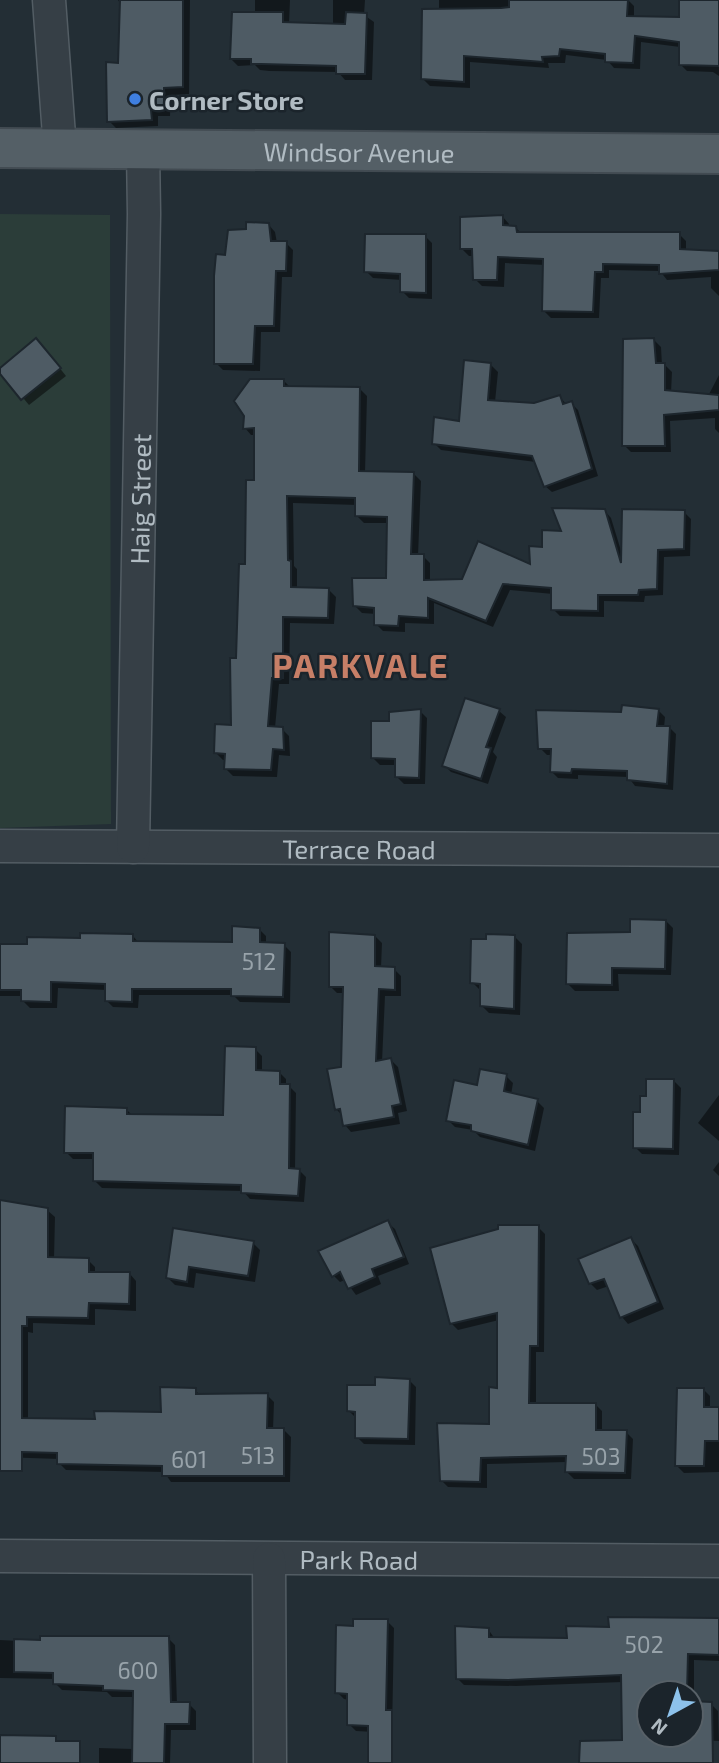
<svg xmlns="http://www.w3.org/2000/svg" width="719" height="1763" font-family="'Exo 2',sans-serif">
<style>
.green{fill:#2b3d39}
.shadow{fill:#0007;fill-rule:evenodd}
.building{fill:#4e5b64;stroke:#1d262d;stroke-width:2}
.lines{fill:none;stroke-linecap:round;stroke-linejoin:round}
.minor-casing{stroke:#535d64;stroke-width:35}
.major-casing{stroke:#424b52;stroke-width:42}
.minor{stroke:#363f46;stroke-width:32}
.major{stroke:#545f66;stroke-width:38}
.shop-dot{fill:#3f7fe0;stroke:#1b242b;stroke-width:2.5}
.labels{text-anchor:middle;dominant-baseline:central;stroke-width:5;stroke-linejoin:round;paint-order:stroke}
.number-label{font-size:23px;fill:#98a3aa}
.poi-label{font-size:26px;font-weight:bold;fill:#b0bbc2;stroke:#1b242b;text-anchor:start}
.street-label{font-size:26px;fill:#b0bbc2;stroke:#1b242b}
.district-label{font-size:33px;font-weight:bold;letter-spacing:2px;fill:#c77f67;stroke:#1b242b}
</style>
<rect width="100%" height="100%" fill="#232e35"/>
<path class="green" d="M 0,214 L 110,215 L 111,824 L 0,828 Z"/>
<g class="shadow">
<path d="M 118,0 L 190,0 L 189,94 L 171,95 L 170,116 L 158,116 L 158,126 L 116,128 L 109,121 L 120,66 L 122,6 Z"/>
<path d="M 255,0 L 290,0 L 289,24 L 333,25 L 333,0 L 365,0 L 364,15 L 374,22 L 372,80 L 345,80 L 338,72 L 269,71 L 260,70 L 255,65 L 238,66 L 231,59 L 255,14 Z"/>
<path d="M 439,0 L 628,0 L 634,6 L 634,18 L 680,19 L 706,0 L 719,0 L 719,76 L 713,72 L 687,71 L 680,64 L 680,47 L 641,42 L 640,69 L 614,68 L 607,60 L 566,55 L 565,63 L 548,63 L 549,68 L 470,62 L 470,88 L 430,86 L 423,79 L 439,11 Z"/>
<path d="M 503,217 L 509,224 L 509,227 L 516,228 L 522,234 L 679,234 L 686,241 L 686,251 L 719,252 L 719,296 L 711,288 L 711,277 L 667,280 L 660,271 L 609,270 L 609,278 L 601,278 L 599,318 L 551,318 L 544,311 L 545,265 L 505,263 L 504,287 L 482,286 L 475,279 L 474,256 L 469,256 L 462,249 Z"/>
<path d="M 268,224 L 275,232 L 277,243 L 286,243 L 293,250 L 292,277 L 282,277 L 280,332 L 261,332 L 260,371 L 223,370 L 216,363 L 226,257 L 248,231 Z"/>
<path d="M 425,236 L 432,243 L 432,299 L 409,298 L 402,291 L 402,280 L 373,278 L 366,271 Z"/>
<path d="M 654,340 L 661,347 L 662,365 L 665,365 L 672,372 L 671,393 L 708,396 L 719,375 L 719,433 L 715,429 L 715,418 L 670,421 L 671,452 L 631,452 L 624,445 Z"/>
<path d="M 43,347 L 66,376 L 29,405 L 0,370 Z"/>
<path d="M 491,365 L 498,372 L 495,402 L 534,405 L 560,397 L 567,405 L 571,403 L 578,410 L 598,476 L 552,492 L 545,486 L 536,462 L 441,450 L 434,443 L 460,423 Z"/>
<path d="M 283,380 L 291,388 L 360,389 L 367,396 L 365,473 L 414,474 L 421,481 L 418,556 L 423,556 L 430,563 L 430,581 L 463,581 L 532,567 L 544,549 L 563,533 L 604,510 L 611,518 L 622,554 L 684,512 L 691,519 L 690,556 L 664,557 L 663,595 L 645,596 L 644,602 L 604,601 L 604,617 L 560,616 L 553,609 L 553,594 L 510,590 L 493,627 L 434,603 L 434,624 L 405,623 L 405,632 L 383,631 L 376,624 L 376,614 L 362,613 L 355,606 L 388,580 L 388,523 L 364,523 L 357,516 L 357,505 L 293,503 L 294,566 L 297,569 L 297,589 L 329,590 L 336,597 L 334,624 L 290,623 L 289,684 L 279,684 L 275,728 L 282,729 L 289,736 L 290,756 L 279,755 L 277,777 L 233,776 L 226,769 L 226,760 L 223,760 L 216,753 L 232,727 L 256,482 L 256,435 L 251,435 L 245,428 Z"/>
<path d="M 658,710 L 665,717 L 664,728 L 669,727 L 676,734 L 673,790 L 635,786 L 628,777 L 578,775 L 578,779 L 558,778 L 551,771 L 552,755 L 547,755 L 540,748 L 623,714 Z"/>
<path d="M 420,711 L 427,718 L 425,784 L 404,784 L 397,777 L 397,765 L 380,765 L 373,758 L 390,723 Z"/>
<path d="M 499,711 L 506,717 L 493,752 L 497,757 L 488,784 L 451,772 L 444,765 Z"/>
<path d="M 666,921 L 673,928 L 671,975 L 618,974 L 619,991 L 575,991 L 568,984 L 632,934 Z"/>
<path d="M 259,929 L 266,936 L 266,944 L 284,945 L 291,952 L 290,1003 L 240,1002 L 233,995 L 139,995 L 138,1008 L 113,1007 L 106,1000 L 107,990 L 58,988 L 57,1008 L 30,1008 L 23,1001 L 23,996 L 0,996 L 0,945 L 29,946 L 133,936 L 139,943 L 234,943 Z"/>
<path d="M 375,936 L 382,943 L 381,968 L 394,969 L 401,976 L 401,996 L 385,996 L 382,1062 L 391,1060 L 398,1067 L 407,1111 L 398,1113 L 400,1124 L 351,1132 L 345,1125 L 343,1116 L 336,1109 L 343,1068 L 345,993 L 337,993 L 330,986 Z"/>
<path d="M 515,937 L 522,944 L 520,1015 L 489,1013 L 482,1006 L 482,990 L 479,989 L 472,982 Z"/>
<path d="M 255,1049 L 262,1056 L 262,1072 L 279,1072 L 286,1079 L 286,1086 L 289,1086 L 296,1093 L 295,1170 L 299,1170 L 306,1177 L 304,1202 L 250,1199 L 243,1191 L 102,1188 L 95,1181 L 95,1159 L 73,1159 L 66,1152 L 126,1109 L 132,1115 L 225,1117 Z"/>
<path d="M 506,1076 L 513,1083 L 511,1095 L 537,1101 L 544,1108 L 535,1151 L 480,1137 L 473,1130 L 455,1127 L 448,1120 L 479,1087 Z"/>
<path d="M 674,1081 L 681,1088 L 679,1155 L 642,1154 L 635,1147 L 648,1097 Z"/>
<path d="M 719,1095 L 719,1141 L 698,1123 Z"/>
<path d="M 719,1162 L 719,1176 L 713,1170 Z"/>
<path d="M 0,1203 L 47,1210 L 55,1217 L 54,1259 L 88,1260 L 95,1267 L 95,1274 L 130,1274 L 136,1281 L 136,1311 L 95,1309 L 95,1325 L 33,1323 L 33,1333 L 28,1332 L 28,1420 L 96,1421 L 163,1414 L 195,1390 L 201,1396 L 267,1395 L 274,1402 L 273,1430 L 284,1430 L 291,1437 L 290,1482 L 171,1482 L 164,1472 L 66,1470 L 59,1463 L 59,1459 L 0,1457 Z"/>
<path d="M 388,1223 L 395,1229 L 409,1264 L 378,1276 L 381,1284 L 356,1295 L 345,1280 L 340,1282 L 333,1275 Z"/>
<path d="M 538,1227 L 545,1234 L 544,1352 L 536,1352 L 536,1405 L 595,1404 L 602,1411 L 602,1432 L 626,1432 L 633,1439 L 631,1479 L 574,1479 L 567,1472 L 567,1462 L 487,1464 L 487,1488 L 448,1487 L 441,1480 L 491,1426 L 498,1390 L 499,1320 L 458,1330 L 451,1323 Z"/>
<path d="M 174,1230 L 253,1243 L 260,1250 L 255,1282 L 196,1273 L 194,1288 L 175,1285 L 168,1278 Z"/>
<path d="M 631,1239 L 638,1246 L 664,1309 L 628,1324 L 622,1317 L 609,1286 L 597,1290 L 590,1283 Z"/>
<path d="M 409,1380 L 416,1387 L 415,1445 L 364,1444 L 357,1437 L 356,1418 L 349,1411 L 376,1387 Z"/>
<path d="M 703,1389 L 710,1396 L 710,1409 L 719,1409 L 719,1472 L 684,1473 L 677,1466 Z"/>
<path d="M 719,1620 L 719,1661 L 694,1660 L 694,1703 L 711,1704 L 718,1711 L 719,1741 L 695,1740 L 695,1763 L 581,1763 L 623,1742 L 623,1682 L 516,1686 L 464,1685 L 457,1678 L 488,1629 L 495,1639 L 568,1640 L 610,1629 ZM 649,1693 L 691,1693 L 691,1735 L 649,1735 Z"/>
<path d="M 387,1621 L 394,1628 L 392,1733 L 356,1731 L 349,1724 L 349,1700 L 344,1699 L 337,1692 L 355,1627 Z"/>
<path d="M 168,1638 L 175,1645 L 177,1704 L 189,1704 L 196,1711 L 196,1730 L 171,1730 L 170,1763 L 99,1763 L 99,1748 L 134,1749 L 135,1697 L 112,1697 L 107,1692 L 62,1690 L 55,1683 L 55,1679 L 0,1678 L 0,1640 L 42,1642 Z"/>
</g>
<g class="building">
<path d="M 120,0 L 183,0 L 183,87 L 164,88 L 164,109 L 151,110 L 152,120 L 107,122 L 106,62 L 118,63 Z"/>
<path d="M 509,0 L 628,0 L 627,16 L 679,17 L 679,0 L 719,0 L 719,66 L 679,65 L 679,42 L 635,36 L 633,63 L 605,62 L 605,54 L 560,49 L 559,56 L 542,57 L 543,62 L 464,56 L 464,82 L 421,79 L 422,9 L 501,8 L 509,7 Z"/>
<path d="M 232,12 L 283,12 L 283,22 L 345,24 L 346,12 L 367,13 L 365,74 L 336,74 L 336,66 L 261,64 L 251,64 L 251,59 L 230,59 Z"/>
<path d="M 503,215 L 503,225 L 516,226 L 517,232 L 680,232 L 680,249 L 719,251 L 719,270 L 659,274 L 659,265 L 603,264 L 603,272 L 595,272 L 593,312 L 542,311 L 543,259 L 498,257 L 497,280 L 473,280 L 472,249 L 460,249 L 460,217 Z"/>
<path d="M 246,222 L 269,223 L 271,241 L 287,241 L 286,271 L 276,271 L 274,326 L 255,326 L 253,364 L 214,364 L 214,276 L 216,254 L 225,255 L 228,230 L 246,229 Z"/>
<path d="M 365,234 L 426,234 L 426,293 L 400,292 L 400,274 L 364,272 Z"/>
<path d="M 36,338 L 61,368 L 21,400 L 0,374 L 0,368 Z"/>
<path d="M 654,338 L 656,363 L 665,363 L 665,390 L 719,395 L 719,410 L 664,415 L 665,446 L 622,446 L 623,339 Z"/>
<path d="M 464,360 L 491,363 L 488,400 L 534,403 L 560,395 L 563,404 L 572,401 L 592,469 L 544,487 L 532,456 L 432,444 L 434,417 L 459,421 Z"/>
<path d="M 250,379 L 284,379 L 284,386 L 360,387 L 359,471 L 414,472 L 411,554 L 424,554 L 424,580 L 462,579 L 478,541 L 530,564 L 529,546 L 542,547 L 542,530 L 561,531 L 552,508 L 605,509 L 621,563 L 622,509 L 685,510 L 684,549 L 658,550 L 657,589 L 639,590 L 638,595 L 598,595 L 598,611 L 551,610 L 551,588 L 503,584 L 486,621 L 428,598 L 428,618 L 399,616 L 398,626 L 374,625 L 374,608 L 353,606 L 352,578 L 386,578 L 387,517 L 355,516 L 355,498 L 287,496 L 288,560 L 291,561 L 291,587 L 329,588 L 328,618 L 283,617 L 283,678 L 272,678 L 268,726 L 283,727 L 284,750 L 273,749 L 271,770 L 224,769 L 225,754 L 214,753 L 215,724 L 231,725 L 230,658 L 236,658 L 239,564 L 245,564 L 246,480 L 254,480 L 254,428 L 243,429 L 244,416 L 234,401 Z"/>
<path d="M 465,698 L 500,709 L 486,747 L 491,748 L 481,779 L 442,766 Z"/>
<path d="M 622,705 L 659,709 L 657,726 L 670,726 L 667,784 L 627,780 L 627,771 L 572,769 L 571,773 L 550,772 L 551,749 L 538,749 L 536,710 L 621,712 Z"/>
<path d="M 421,709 L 419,778 L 395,777 L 395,759 L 371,758 L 371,721 L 389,721 L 389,712 Z"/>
<path d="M 630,919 L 666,920 L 665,969 L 612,968 L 612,985 L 566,984 L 567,933 L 630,932 Z"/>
<path d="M 232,926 L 260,928 L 260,942 L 285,943 L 283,997 L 231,996 L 231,989 L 132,989 L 132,1002 L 105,1001 L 105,984 L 51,982 L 51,1002 L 21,1001 L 21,990 L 0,990 L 0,944 L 27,944 L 27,937 L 80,938 L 80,933 L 133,934 L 133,941 L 232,942 Z"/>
<path d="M 329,932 L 375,935 L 375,966 L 395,967 L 395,990 L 379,989 L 376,1061 L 391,1058 L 401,1104 L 392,1106 L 394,1117 L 343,1126 L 340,1109 L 335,1110 L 327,1069 L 341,1067 L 343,987 L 329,987 Z"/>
<path d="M 486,934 L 515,935 L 514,1009 L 480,1006 L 480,984 L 470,983 L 471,939 L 486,939 Z"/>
<path d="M 225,1046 L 256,1047 L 256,1070 L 280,1071 L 280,1084 L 290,1084 L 289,1168 L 300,1169 L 298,1196 L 241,1193 L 241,1185 L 93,1181 L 93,1153 L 64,1153 L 65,1106 L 127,1108 L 127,1114 L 223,1115 Z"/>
<path d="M 480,1069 L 507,1074 L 504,1091 L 538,1099 L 528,1145 L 471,1131 L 471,1125 L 446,1121 L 454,1080 L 477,1085 Z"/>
<path d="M 646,1079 L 674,1079 L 673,1149 L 633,1148 L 633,1112 L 640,1112 L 640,1096 L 646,1096 Z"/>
<path d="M 0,1200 L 48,1208 L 48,1257 L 89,1258 L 89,1272 L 130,1272 L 129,1304 L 89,1303 L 88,1318 L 27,1317 L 27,1326 L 22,1326 L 22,1418 L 95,1419 L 94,1411 L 161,1412 L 160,1387 L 196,1388 L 196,1394 L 268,1393 L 267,1428 L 284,1428 L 284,1476 L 162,1476 L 162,1466 L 57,1464 L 57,1453 L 22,1452 L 22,1471 L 0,1471 Z"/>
<path d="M 388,1220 L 404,1257 L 372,1269 L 375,1277 L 348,1289 L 340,1272 L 332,1277 L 318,1251 Z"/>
<path d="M 498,1225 L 539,1225 L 538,1346 L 530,1346 L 529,1403 L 596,1403 L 596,1430 L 627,1430 L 625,1473 L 565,1472 L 566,1456 L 481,1458 L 480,1482 L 440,1481 L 437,1423 L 489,1424 L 489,1387 L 497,1388 L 497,1313 L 450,1324 L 430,1248 L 498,1229 Z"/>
<path d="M 173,1228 L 254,1241 L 248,1276 L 189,1267 L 187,1282 L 166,1278 Z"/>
<path d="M 631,1237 L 658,1302 L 620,1318 L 604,1279 L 589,1284 L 578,1259 Z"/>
<path d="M 375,1377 L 410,1379 L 408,1439 L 355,1438 L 355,1412 L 347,1411 L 347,1385 L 375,1385 Z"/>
<path d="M 677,1388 L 704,1388 L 704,1407 L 719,1407 L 719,1441 L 705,1441 L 704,1466 L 675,1466 Z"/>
<path d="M 608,1617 L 719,1618 L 719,1655 L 688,1654 L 687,1693 L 649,1693 L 649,1735 L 691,1735 L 691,1701 L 712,1702 L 713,1763 L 579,1763 L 580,1741 L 622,1740 L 621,1675 L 508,1680 L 456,1679 L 455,1626 L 489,1628 L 489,1637 L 567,1638 L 566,1626 L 609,1627 Z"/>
<path d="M 353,1619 L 388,1619 L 386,1710 L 392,1710 L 392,1763 L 368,1763 L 368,1726 L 347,1725 L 347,1694 L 335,1693 L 336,1625 L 353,1626 Z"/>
<path d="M 40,1636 L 169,1636 L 171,1702 L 190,1702 L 189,1724 L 165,1724 L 164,1763 L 132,1763 L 133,1691 L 103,1690 L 103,1686 L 53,1684 L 53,1673 L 14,1672 L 14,1639 L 40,1640 Z"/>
<path d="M 0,1735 L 56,1736 L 56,1741 L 80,1741 L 80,1763 L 0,1763 Z"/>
</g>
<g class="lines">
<defs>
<g id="minor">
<path d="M 49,0 L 60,149"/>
<path id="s1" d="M 0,846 L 719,850"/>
<path id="s2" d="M 133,847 L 144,214 L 143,150"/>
<path id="s3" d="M 0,1556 L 719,1561"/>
<path d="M 269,1559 L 270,1763"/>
</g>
<g id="major">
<path id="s4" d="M 0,148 L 719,154"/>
</g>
</defs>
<use href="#minor" class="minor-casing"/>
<use href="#major" class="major-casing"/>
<use href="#minor" class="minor"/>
<use href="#major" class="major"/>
</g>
<circle class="shop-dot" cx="135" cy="99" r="7"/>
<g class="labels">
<g class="number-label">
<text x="259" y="961">512</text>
<text x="258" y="1455">513</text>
<text x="601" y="1456">503</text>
<text x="189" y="1459">601</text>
<text x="644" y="1644">502</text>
<text x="138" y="1670">600</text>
</g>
<g class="poi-label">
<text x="149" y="99">Corner Store</text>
</g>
<g class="street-label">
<text stroke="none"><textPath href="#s4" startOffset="359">Windsor Avenue</textPath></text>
<text stroke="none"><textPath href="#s2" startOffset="348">Haig Street</textPath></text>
<text stroke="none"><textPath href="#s1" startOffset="359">Terrace Road</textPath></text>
<text stroke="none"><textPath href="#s3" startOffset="359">Park Road</textPath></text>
</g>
<g class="district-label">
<text x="361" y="665">PARKVALE</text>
</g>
</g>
<g transform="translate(670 1714) rotate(220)"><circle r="33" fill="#1b242b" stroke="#576067" stroke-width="2"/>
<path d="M0-5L12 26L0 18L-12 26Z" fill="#8dc2eb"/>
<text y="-10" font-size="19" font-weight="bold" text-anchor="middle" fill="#b0bbc2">N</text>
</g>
</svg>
